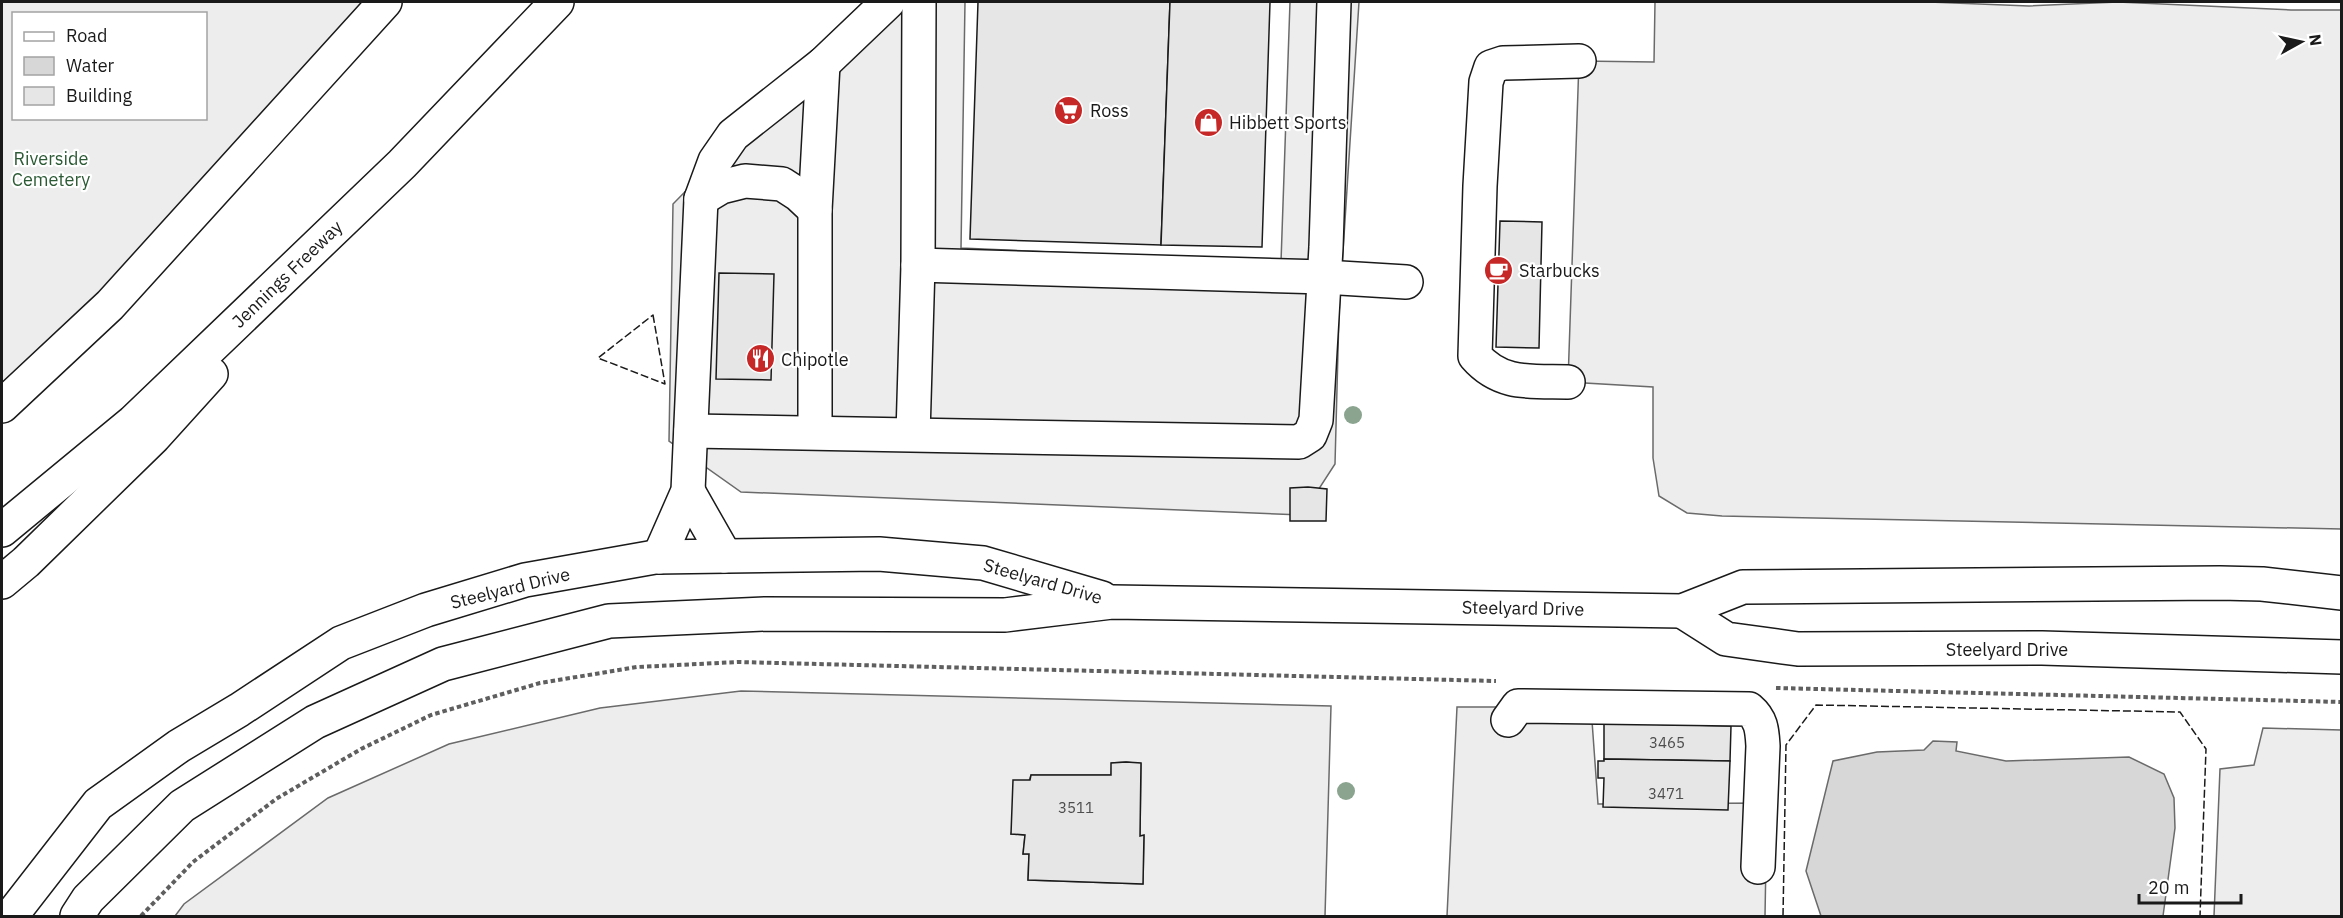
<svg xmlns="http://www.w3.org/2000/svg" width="2343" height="918" font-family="'IBM Plex Sans',sans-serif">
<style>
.built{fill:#ededed;stroke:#6a6a6a;stroke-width:1.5;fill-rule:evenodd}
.water{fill:#d7d7d7;stroke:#6a6a6a;stroke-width:1.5}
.building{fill:#e6e6e6;stroke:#1a1a1a;stroke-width:1.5}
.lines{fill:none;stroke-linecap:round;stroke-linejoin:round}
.minor-casing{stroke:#1a1a1a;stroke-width:36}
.highway-casing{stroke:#1a1a1a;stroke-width:36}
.path{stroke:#5f5f5f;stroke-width:4;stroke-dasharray:4.5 3;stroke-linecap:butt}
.minor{stroke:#fff;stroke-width:33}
.highway{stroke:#fff;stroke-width:33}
.fence{stroke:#1a1a1a;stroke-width:1.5;stroke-dasharray:8 3;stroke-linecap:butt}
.tree{fill:#8aa48f}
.labels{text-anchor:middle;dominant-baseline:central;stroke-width:4.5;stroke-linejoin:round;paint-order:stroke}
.number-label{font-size:15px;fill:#4d4d4d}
.poi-label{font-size:18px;fill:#1a1a1a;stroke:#fff;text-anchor:start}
.park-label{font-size:18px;fill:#2b5a34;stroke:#fff}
.street-label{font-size:18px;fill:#1a1a1a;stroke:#fff}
</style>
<rect width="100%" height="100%" fill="#fff"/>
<g class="built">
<path d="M 2,2 L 385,2 L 2,396 ZM 14,14 L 206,14 L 206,118 L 14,118 Z"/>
<path d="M 871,2 L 965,2 L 961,248 L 1281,262 L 1290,2 L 1359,2 L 1339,314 L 1335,464 L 1302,515 L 741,492 L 669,441 L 673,204 Z"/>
<path d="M 1655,2 L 1929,2 L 2029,6 L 2118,2 L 2291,10 L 2341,10 L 2341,529 L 1722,516 L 1687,513 L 1659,496 L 1653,458 L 1653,387 L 1568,382 L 1579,61 L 1654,62 Z"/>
<path d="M 741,691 L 1331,706 L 1325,916 L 175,916 L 184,904 L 328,798 L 449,744 L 600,708 ZM 1126,762 L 1141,764 L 1140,836 L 1144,836 L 1143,884 L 1028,880 L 1029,854 L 1023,854 L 1025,835 L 1011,834 L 1031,775 L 1111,775 L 1112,763 Z"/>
<path d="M 1457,707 L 1591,707 L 1598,804 L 1767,803 L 1765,916 L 1447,916 Z"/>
<path d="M 2263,728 L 2341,730 L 2341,916 L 2214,916 L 2220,769 L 2254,765 Z"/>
</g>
<path class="water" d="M 1933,741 L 1957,742 L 1956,751 L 2006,761 L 2129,757 L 2164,774 L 2174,798 L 2175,828 L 2163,916 L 1821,916 L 1806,871 L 1833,761 L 1877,752 L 1924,750 Z"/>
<g class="building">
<path d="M 978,2 L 1170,2 L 1161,245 L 970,239 Z"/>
<path d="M 1170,2 L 1270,2 L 1262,247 L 1161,245 Z"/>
<path d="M 1500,221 L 1542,222 L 1539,348 L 1496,347 Z"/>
<path d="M 719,273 L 774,274 L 771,380 L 716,379 Z"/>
<path d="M 1308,487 L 1327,489 L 1326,521 L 1290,521 L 1290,488 Z"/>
<path d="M 1604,723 L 1731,726 L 1730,761 L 1604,759 Z"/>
<path d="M 1604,759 L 1730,761 L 1728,810 L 1603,807 L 1604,778 L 1598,778 L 1598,761 L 1604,761 Z"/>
<path d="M 1126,762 L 1141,763 L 1140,836 L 1144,835 L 1143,884 L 1028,880 L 1029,854 L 1023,854 L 1025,835 L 1011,834 L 1013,780 L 1030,780 L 1031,775 L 1111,775 L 1111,763 Z"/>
</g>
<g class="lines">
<defs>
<g id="minor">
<path d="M 701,199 L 721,187 L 745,181 L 782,184 L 799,195 L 815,210"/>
<path d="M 918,265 L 1324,277 L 1406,282"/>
<path d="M 1568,382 C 1531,381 1501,386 1475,356 L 1480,186 L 1486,82 L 1491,67 L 1503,63 L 1579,61"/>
<path d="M 691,431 L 1299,442 L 1310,435 L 1316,420 L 1326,247 L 1334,2"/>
<path d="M 815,432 L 815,210 L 823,64"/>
<path d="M 913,434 L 918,265 L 919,2"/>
<path d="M 688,491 L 725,556"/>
<path d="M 659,557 L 688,491 L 701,199 L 715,161 L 733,135 L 823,64 L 888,2"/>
<path d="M 1682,611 L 1726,639 L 1798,649 L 2042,648 L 2342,657"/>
<path d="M 1508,720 L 1518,706 L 1749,709 C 1762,720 1762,731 1763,746 L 1758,867"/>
<path d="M 11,916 L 98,804 L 179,746 L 239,710 L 341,643 L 426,610 L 525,580 L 655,557 L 879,554 L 983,563 L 1102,598"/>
<path d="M 77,916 L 88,899 L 182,806 L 315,722 L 443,664 L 609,621 L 765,614 L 1005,615 L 1112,602 L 1682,611 L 1743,587 L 2220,583 L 2262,584 L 2342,593"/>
</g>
<g id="highway">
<path d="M 2,406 L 110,305 L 385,2"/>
<path d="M 2,530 L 133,422 L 402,164 L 557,2"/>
<path d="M 2,582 L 26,562 L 154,437 L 211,374"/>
</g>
</defs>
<use href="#minor" class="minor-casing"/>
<use href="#highway" class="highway-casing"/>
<g class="path">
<path d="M 1776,688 L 2342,702"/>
<path d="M 141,916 L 193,862 L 276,799 L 361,749 L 431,715 L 540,683 L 637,667 L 738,662 L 1496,681"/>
</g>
<use href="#minor" class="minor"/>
<use href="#highway" class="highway"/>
<g class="fence">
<path d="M 653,315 L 665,384 L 598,358 Z"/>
<path d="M 1783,916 L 1786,745 L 1816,705 L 2180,712 L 2206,749 L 2200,916"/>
</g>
</g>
<g class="tree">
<circle cx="1353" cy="415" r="9"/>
<circle cx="1346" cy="791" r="9"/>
</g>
<defs>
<symbol id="supermarket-disc" viewBox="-11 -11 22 22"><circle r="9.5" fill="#c62828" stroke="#fff"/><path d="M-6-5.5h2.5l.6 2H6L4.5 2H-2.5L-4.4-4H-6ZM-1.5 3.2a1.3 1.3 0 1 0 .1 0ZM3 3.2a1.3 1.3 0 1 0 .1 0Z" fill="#fff"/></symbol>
<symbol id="shop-disc" viewBox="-11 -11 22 22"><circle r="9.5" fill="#c62828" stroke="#fff"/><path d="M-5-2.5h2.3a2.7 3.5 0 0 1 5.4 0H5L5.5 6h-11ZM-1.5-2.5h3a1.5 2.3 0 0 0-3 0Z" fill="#fff"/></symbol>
<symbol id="cafe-disc" viewBox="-11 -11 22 22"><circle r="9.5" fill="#c62828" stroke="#fff"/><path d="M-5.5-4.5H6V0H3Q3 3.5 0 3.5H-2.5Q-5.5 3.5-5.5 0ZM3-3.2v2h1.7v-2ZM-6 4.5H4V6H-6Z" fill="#fff"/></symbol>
<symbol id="restaurant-disc" viewBox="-11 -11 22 22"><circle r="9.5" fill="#c62828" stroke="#fff"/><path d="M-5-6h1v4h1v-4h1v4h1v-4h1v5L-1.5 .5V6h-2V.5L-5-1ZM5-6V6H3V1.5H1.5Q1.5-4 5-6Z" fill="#fff"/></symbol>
</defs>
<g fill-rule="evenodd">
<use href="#supermarket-disc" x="1052" y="94" width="33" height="33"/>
<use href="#shop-disc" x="1192" y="106" width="33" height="33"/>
<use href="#cafe-disc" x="1482" y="254" width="33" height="33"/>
<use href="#restaurant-disc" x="744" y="342" width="33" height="33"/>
</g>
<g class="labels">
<g class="number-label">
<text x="1667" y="742">3465</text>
<text x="1666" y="793">3471</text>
<text x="1076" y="807">3511</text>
</g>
<g class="poi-label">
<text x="1090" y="110">Ross</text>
<text x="1229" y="122">Hibbett Sports</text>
<text x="1519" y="270">Starbucks</text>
<text x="781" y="359">Chipotle</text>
</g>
<g class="park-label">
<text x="51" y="158">Riverside<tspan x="51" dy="21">Cemetery</tspan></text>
</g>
<g class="street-label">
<text transform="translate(287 274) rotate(-44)">Jennings Freeway</text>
<text transform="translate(1043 581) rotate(16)">Steelyard Drive</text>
<text transform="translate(510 588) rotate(-14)">Steelyard Drive</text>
<text transform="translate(1523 608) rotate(1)">Steelyard Drive</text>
<text x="2007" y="649">Steelyard Drive</text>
</g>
</g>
<rect width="2343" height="918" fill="none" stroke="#1a1a1a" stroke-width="6"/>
<rect x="12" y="12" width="195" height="108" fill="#ffffff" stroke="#a3a3a3" stroke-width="1.5"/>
<rect x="24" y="32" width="30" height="9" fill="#ffffff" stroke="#a3a3a3" stroke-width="1.5"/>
<text x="66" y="42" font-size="18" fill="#1a1a1a">Road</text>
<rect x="24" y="57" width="30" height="18" fill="#d7d7d7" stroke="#a3a3a3" stroke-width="1.5"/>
<text x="66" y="72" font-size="18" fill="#1a1a1a">Water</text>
<rect x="24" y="87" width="30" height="18" fill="#e6e6e6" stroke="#a3a3a3" stroke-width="1.5"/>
<text x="66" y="102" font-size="18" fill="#1a1a1a">Building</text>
<g transform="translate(2301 42) rotate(82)" stroke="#ffffff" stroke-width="4.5" paint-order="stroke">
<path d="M0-4.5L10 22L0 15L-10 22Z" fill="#1a1a1a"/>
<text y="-9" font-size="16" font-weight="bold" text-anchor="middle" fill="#1a1a1a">N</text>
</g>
<path d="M2139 894v9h102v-9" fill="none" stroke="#1a1a1a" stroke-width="3"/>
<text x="2148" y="894" font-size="18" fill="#1a1a1a" stroke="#ffffff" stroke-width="4.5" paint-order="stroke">20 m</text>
</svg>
